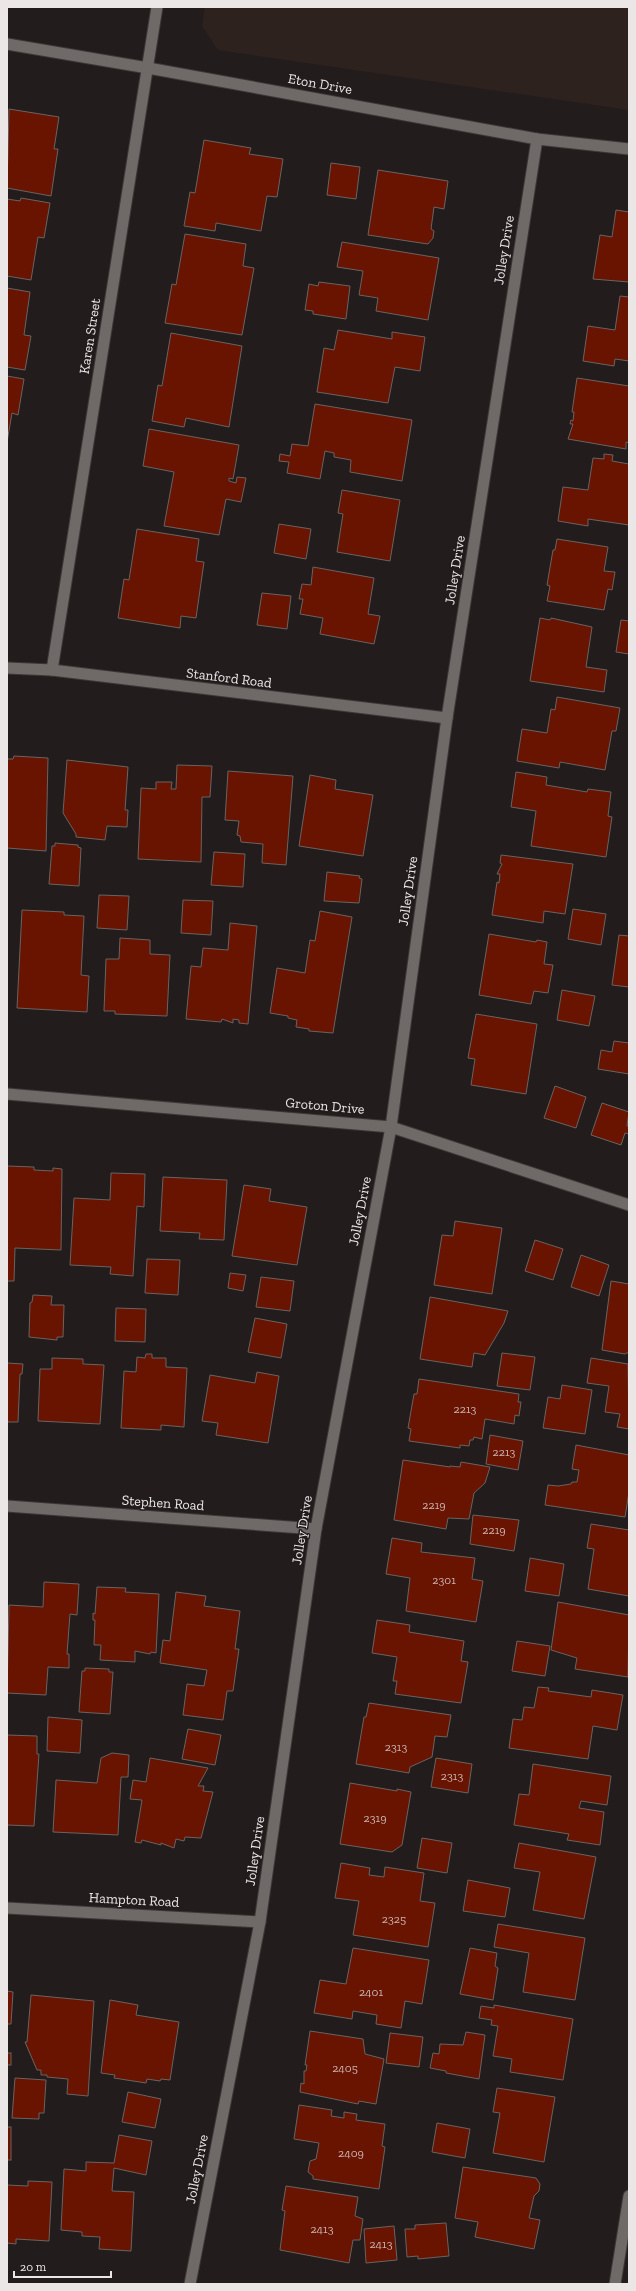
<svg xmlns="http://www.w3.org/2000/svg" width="636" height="2291" font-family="'Zilla Slab',serif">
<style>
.built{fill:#2e221f}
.building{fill:#681400;stroke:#696361}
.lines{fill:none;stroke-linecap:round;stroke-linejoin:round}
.minor-casing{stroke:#3d3838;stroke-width:13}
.minor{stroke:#6f6968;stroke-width:11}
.labels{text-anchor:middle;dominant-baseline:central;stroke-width:3;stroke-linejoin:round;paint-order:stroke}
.number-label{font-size:12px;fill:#cab2ad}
.street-label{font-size:14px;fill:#ebe7e7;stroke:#221d1c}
</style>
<rect width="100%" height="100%" fill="#221d1c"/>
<path class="built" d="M 205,7 L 629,7 L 629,110 L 218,50 L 202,26 Z"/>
<g class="building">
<path d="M 9,109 L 59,117 L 54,149 L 58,149 L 51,196 L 7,188 Z"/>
<path d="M 204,140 L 251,148 L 249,154 L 283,159 L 277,197 L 267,196 L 261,231 L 216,223 L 215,231 L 184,226 L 190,192 L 195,193 Z"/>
<path d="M 331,163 L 360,167 L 356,199 L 327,195 Z"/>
<path d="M 378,170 L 448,181 L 444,209 L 434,207 L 431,229 L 434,231 L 433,238 L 428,244 L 368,235 Z"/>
<path d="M 21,198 L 50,203 L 44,238 L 38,237 L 31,280 L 7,276 L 7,199 L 20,201 Z"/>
<path d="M 616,210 L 629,212 L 629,282 L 593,279 L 600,235 L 612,237 Z"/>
<path d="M 185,234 L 246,244 L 243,266 L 254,268 L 242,335 L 165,323 L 172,284 L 176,285 Z"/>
<path d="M 342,242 L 439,258 L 428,320 L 376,311 L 378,298 L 359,295 L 363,271 L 337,267 Z"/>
<path d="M 319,282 L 350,286 L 346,319 L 313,314 L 313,311 L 305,310 L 309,284 L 318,286 Z"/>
<path d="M 7,288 L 30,292 L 24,335 L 31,336 L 25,370 L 7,367 Z"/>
<path d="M 620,296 L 629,297 L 629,361 L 615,359 L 614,366 L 583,361 L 588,326 L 615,330 Z"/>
<path d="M 338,330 L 392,339 L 392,332 L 425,337 L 420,371 L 395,367 L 388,403 L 317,392 L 324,348 L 334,350 Z"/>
<path d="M 171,333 L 242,346 L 229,427 L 186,418 L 184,427 L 152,421 L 158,385 L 162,386 Z"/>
<path d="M 7,376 L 24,379 L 18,415 L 12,413 L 7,442 Z"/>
<path d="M 577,378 L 629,386 L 629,443 L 626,442 L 626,449 L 568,439 L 573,424 L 570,424 L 571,420 L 573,421 L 574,412 L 572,412 Z"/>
<path d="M 315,404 L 412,420 L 402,481 L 350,472 L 351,460 L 334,457 L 334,453 L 325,451 L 320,479 L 287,473 L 289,462 L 279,461 L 280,454 L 290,456 L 292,444 L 308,446 Z"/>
<path d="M 149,429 L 239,445 L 233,479 L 229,478 L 229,481 L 236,483 L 237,477 L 246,478 L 241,502 L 226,499 L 219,535 L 164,526 L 174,472 L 143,466 Z"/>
<path d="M 604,454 L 613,455 L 612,461 L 629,464 L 629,525 L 588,519 L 588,526 L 558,521 L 563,487 L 588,490 L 593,458 L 604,459 Z"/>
<path d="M 342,490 L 400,500 L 390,561 L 337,552 L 343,514 L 338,513 Z"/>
<path d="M 279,524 L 311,529 L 306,559 L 274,553 Z"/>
<path d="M 137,529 L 199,539 L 196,561 L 204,562 L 196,618 L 181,616 L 180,628 L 118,618 L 124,579 L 129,580 Z"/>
<path d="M 557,539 L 608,547 L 604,571 L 615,572 L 612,590 L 608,589 L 604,610 L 547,601 L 550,586 L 547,585 L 553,550 L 555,550 Z"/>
<path d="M 313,567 L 374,578 L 368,614 L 380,616 L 374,644 L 320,634 L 323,618 L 300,614 L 303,599 L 299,599 L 302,584 L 311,585 Z"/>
<path d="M 262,593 L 291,596 L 287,629 L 257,625 Z"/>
<path d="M 540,618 L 550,620 L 551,618 L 592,627 L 586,667 L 607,670 L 604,692 L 530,681 Z"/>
<path d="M 621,620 L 629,621 L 629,654 L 616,652 Z"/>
<path d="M 557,697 L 620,708 L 616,731 L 612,731 L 605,770 L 560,762 L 559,768 L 517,761 L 522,729 L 547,733 L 551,709 L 555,710 Z"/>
<path d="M 14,756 L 48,758 L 46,851 L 7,848 L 7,759 L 13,759 Z"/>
<path d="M 67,760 L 128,767 L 125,810 L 128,810 L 127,827 L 107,826 L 105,840 L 76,837 L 76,834 L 63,813 Z"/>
<path d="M 177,765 L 212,766 L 210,797 L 202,797 L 201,862 L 138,859 L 141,788 L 156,789 L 156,782 L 172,782 L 171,789 L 176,789 Z"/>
<path d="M 228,771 L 293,776 L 286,865 L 262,863 L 263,844 L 241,842 L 240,836 L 237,835 L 239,821 L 225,820 Z"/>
<path d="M 516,772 L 547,777 L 546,785 L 587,792 L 588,789 L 611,792 L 608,816 L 612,817 L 606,857 L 531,846 L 536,811 L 511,807 Z"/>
<path d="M 310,775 L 336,780 L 335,789 L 373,795 L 363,856 L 299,846 Z"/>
<path d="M 55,843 L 78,845 L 78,847 L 81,848 L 79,886 L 49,884 L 52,846 L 55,846 Z"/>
<path d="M 214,852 L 245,854 L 243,887 L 211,885 Z"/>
<path d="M 501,855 L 573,864 L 565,914 L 544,911 L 543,923 L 492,915 L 497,882 L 499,883 L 500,874 L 497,874 L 502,864 L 500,863 Z"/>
<path d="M 327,872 L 360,876 L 359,878 L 362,879 L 359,903 L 324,901 Z"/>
<path d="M 99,895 L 129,896 L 127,930 L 97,928 Z"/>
<path d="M 183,900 L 213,901 L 211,935 L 181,933 Z"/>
<path d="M 573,909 L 606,914 L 601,945 L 568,939 Z"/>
<path d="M 22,910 L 64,912 L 64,915 L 84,916 L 81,975 L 89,976 L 87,1012 L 17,1008 Z"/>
<path d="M 320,911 L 352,917 L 333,1033 L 309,1031 L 309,1029 L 296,1027 L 297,1020 L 288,1018 L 288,1016 L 270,1013 L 277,968 L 305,973 L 310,940 L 315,941 Z"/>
<path d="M 230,923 L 257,926 L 248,1024 L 239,1023 L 239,1020 L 233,1019 L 233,1023 L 222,1019 L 221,1022 L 186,1019 L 191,966 L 201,967 L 203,948 L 228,950 Z"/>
<path d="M 489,934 L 536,942 L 537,940 L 547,942 L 544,964 L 553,965 L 548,993 L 534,991 L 531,1004 L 479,995 Z"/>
<path d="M 619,935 L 629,936 L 629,987 L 612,985 Z"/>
<path d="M 120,938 L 150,940 L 150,954 L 170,955 L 167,1016 L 115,1014 L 115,1011 L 104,1011 L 106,959 L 119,959 Z"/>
<path d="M 562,990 L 595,996 L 589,1026 L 557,1020 Z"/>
<path d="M 476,1014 L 537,1024 L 526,1094 L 471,1085 L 475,1059 L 468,1058 Z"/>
<path d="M 614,1041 L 629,1043 L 629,1074 L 598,1069 L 601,1050 L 612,1052 Z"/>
<path d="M 555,1086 L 586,1097 L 576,1128 L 544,1118 Z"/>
<path d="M 602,1103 L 629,1112 L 627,1126 L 629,1126 L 629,1134 L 625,1133 L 621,1145 L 591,1135 Z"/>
<path d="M 7,1166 L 34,1167 L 34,1170 L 53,1171 L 53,1168 L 62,1169 L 61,1250 L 15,1248 L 14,1281 L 7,1281 Z"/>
<path d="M 111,1173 L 145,1174 L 144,1207 L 137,1206 L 133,1276 L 110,1274 L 111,1267 L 70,1265 L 74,1198 L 110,1200 Z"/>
<path d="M 163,1177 L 227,1180 L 224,1240 L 199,1239 L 200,1233 L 160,1231 Z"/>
<path d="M 244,1185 L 271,1189 L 269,1201 L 307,1207 L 297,1265 L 232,1256 Z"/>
<path d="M 455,1221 L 502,1228 L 492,1294 L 434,1285 L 442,1235 L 453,1236 Z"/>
<path d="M 535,1240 L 563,1249 L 553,1280 L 525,1271 Z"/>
<path d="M 581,1255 L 609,1265 L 599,1296 L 571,1287 Z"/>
<path d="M 147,1259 L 180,1260 L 178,1295 L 145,1293 Z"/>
<path d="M 230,1273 L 246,1275 L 243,1291 L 228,1288 Z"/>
<path d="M 261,1277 L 294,1281 L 290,1311 L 256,1307 Z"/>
<path d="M 611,1281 L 629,1284 L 629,1352 L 625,1354 L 602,1350 Z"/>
<path d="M 33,1295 L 52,1296 L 51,1305 L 64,1305 L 63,1337 L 57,1337 L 57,1340 L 29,1337 L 30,1303 L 32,1302 Z"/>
<path d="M 430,1297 L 508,1311 L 504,1323 L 485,1355 L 474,1353 L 472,1367 L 420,1359 Z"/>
<path d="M 116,1308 L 146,1309 L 145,1342 L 115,1341 Z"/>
<path d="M 255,1318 L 287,1324 L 281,1358 L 248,1352 Z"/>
<path d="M 502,1353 L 535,1357 L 530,1390 L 497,1386 Z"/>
<path d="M 146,1354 L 152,1354 L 152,1358 L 166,1358 L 166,1367 L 187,1368 L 184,1427 L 161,1425 L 161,1430 L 121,1428 L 124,1371 L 136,1372 L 137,1357 L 145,1358 Z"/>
<path d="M 52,1358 L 83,1359 L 83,1364 L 104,1365 L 100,1424 L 38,1421 L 40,1369 L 52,1369 Z"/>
<path d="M 591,1358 L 628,1364 L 629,1429 L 617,1427 L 620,1414 L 605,1412 L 609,1386 L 587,1383 Z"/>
<path d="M 7,1363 L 23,1364 L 22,1374 L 20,1374 L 18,1422 L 8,1422 L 7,1418 Z"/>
<path d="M 257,1372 L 279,1376 L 268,1443 L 216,1435 L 218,1423 L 202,1421 L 210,1375 L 255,1383 Z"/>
<path d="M 419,1379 L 519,1394 L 518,1402 L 521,1402 L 519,1416 L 515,1415 L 514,1424 L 485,1419 L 482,1439 L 474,1437 L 473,1440 L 470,1440 L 469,1446 L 460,1445 L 460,1448 L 409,1441 L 411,1429 L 408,1428 L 414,1394 L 417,1394 Z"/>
<path d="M 562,1385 L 592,1390 L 585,1434 L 543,1428 L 548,1397 L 560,1399 Z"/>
<path d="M 490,1435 L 523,1441 L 518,1470 L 486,1464 Z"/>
<path d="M 576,1445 L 629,1455 L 629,1492 L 625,1517 L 545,1505 L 548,1485 L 558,1486 L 571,1484 L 572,1482 L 577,1482 L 579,1470 L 572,1469 Z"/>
<path d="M 403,1460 L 450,1467 L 450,1466 L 460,1467 L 461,1462 L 490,1467 L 485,1483 L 474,1493 L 469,1519 L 448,1518 L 446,1529 L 394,1520 Z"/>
<path d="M 473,1515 L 519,1520 L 514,1551 L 470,1544 Z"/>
<path d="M 591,1524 L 629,1530 L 629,1596 L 588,1589 L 594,1549 L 587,1548 Z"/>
<path d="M 392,1538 L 422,1543 L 421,1552 L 475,1558 L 472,1579 L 483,1581 L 476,1622 L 406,1611 L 410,1578 L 386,1574 Z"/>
<path d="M 530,1558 L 564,1564 L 559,1596 L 525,1591 Z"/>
<path d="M 44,1582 L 79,1584 L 77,1615 L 70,1614 L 67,1654 L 69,1654 L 69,1668 L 48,1667 L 46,1695 L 7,1693 L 9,1605 L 43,1607 Z"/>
<path d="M 97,1587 L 126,1588 L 125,1592 L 159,1594 L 156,1653 L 151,1652 L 150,1654 L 135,1651 L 135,1662 L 100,1660 L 101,1645 L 94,1645 L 95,1620 L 93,1620 L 93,1613 L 95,1614 Z"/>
<path d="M 176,1592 L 206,1596 L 204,1606 L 240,1611 L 235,1649 L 239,1649 L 233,1691 L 227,1691 L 223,1720 L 183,1715 L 187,1684 L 204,1686 L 207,1670 L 160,1663 L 163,1640 L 170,1641 Z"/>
<path d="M 558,1602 L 629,1615 L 628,1677 L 575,1669 L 577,1658 L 551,1650 Z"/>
<path d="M 377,1620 L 410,1625 L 409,1632 L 464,1641 L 461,1661 L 468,1662 L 461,1703 L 395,1694 L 397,1681 L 393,1681 L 397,1657 L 372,1653 Z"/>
<path d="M 517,1641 L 550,1646 L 545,1676 L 512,1671 Z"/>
<path d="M 85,1668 L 109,1669 L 109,1672 L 113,1672 L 110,1714 L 79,1712 L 82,1671 L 85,1671 Z"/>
<path d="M 538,1687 L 549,1688 L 548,1691 L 591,1697 L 592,1690 L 623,1695 L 617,1730 L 593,1726 L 588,1759 L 509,1748 L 513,1719 L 522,1720 L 524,1707 L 534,1708 Z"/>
<path d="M 369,1703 L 451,1715 L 447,1737 L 435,1736 L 432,1757 L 410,1767 L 409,1773 L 356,1764 L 364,1717 L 366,1717 Z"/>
<path d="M 48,1717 L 82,1720 L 80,1753 L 47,1751 Z"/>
<path d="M 188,1729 L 221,1735 L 215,1765 L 182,1759 Z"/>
<path d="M 7,1735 L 37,1736 L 37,1754 L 39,1754 L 34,1826 L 7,1825 Z"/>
<path d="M 112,1753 L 129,1755 L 128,1777 L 121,1777 L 118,1835 L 53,1832 L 56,1780 L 97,1783 L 101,1758 Z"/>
<path d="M 150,1758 L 208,1768 L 198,1786 L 204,1786 L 203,1791 L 213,1792 L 201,1838 L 185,1837 L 184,1841 L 176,1839 L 174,1848 L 161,1843 L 161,1845 L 142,1840 L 141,1843 L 135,1842 L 142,1800 L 130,1799 L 133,1780 L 146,1782 Z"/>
<path d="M 436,1758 L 472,1764 L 468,1793 L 431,1787 Z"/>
<path d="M 533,1764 L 611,1776 L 607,1805 L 581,1801 L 579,1808 L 604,1812 L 600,1845 L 567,1840 L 569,1834 L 514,1825 L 519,1794 L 529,1795 Z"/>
<path d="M 350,1783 L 397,1791 L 397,1789 L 411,1792 L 402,1845 L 392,1852 L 340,1844 Z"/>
<path d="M 422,1838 L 452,1843 L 447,1873 L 417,1868 Z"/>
<path d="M 519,1843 L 596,1857 L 584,1919 L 533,1910 L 540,1872 L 514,1868 Z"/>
<path d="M 341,1863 L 370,1868 L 369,1875 L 384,1877 L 385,1867 L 424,1873 L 420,1901 L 435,1903 L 428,1947 L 353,1935 L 359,1901 L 335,1898 Z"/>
<path d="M 468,1880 L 510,1888 L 505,1917 L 463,1911 Z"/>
<path d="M 498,1924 L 585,1938 L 575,2000 L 523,1992 L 529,1953 L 494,1947 Z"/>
<path d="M 353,1948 L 429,1960 L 422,2004 L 405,2001 L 401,2028 L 376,2024 L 377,2015 L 353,2011 L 352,2019 L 314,2013 L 320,1980 L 346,1984 Z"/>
<path d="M 470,1948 L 497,1953 L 495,1966 L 498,1968 L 493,2000 L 460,1994 Z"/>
<path d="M 7,1991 L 13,1992 L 11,2024 L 7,2024 Z"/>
<path d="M 31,1995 L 94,2001 L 88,2096 L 67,2094 L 68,2079 L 47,2077 L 47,2075 L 41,2075 L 41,2070 L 37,2070 L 25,2042 L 27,2042 Z"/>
<path d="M 110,2000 L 138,2005 L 136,2015 L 179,2022 L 170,2080 L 161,2079 L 160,2081 L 147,2079 L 146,2083 L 114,2078 L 115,2075 L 101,2073 Z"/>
<path d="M 494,2005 L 573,2019 L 563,2080 L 510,2072 L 512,2059 L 493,2056 L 498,2026 L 491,2025 L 492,2020 L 479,2018 L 481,2006 L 494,2008 Z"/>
<path d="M 310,2031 L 363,2039 L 365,2054 L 384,2059 L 376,2104 L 359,2101 L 358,2104 L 300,2092 L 301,2083 L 304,2084 L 304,2071 L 306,2071 L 307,2065 L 305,2065 Z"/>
<path d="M 466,2032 L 485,2035 L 479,2079 L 446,2073 L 446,2071 L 430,2068 L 433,2053 L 439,2054 L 440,2044 L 463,2045 Z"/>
<path d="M 390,2033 L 423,2037 L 419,2067 L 386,2063 Z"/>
<rect x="7" y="2053" width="4" height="12"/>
<path d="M 15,2078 L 46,2080 L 44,2113 L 39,2113 L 39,2119 L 12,2118 Z"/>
<path d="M 497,2088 L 555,2097 L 544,2162 L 493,2153 L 500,2113 L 493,2112 Z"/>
<path d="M 128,2092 L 161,2099 L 155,2128 L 122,2122 Z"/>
<path d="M 299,2105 L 332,2110 L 331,2116 L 344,2118 L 344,2112 L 357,2114 L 356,2120 L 385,2124 L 382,2146 L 385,2147 L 379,2189 L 313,2179 L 313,2176 L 308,2172 L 310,2161 L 316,2159 L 319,2143 L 294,2139 Z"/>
<path d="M 437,2123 L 470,2129 L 465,2158 L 432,2152 Z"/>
<rect x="7" y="2127" width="4" height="33"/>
<path d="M 119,2135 L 152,2141 L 146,2175 L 114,2168 L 112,2191 L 134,2192 L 131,2251 L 99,2249 L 100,2237 L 82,2236 L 82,2232 L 61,2230 L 64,2169 L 86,2171 L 86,2162 L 114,2163 Z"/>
<path d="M 463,2167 L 536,2178 L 540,2184 L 539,2191 L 534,2196 L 529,2218 L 540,2220 L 534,2249 L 475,2237 L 478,2222 L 455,2218 Z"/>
<path d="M 28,2181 L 52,2182 L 49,2241 L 16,2239 L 16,2244 L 7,2243 L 7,2185 L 28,2186 Z"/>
<path d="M 286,2186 L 358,2197 L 355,2216 L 363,2219 L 360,2240 L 353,2240 L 349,2263 L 280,2250 L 285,2211 L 282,2210 Z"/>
<path d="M 446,2223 L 449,2256 L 418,2259 L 418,2256 L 407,2257 L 405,2229 L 415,2229 L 415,2225 Z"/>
<path d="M 394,2226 L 397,2260 L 366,2263 L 364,2229 Z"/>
</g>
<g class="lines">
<defs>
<g id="minor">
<path d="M 7,44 L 148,68 L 537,139 L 629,149"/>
<path d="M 7,668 L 52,670 L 447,718"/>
<path d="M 52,670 L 157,7"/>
<path d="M 7,1094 L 391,1127 L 629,1205"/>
<path d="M 7,1506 L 316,1529"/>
<path d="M 7,1908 L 260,1922"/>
<path d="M 190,2284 L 260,1922 L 316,1529 L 391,1127 L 447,718 L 537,139"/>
<path d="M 615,2284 L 629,2196"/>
</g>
</defs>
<use href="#minor" class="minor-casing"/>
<use href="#minor" class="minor"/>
</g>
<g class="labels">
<g class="number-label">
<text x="465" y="1409">2213</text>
<text x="504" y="1452">2213</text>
<text x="434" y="1505">2219</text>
<text x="494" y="1530">2219</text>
<text x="444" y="1580">2301</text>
<text x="396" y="1747">2313</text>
<text x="452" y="1776">2313</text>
<text x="375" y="1818">2319</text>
<text x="394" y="1919">2325</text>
<text x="371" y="1992">2401</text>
<text x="345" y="2068">2405</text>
<text x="351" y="2153">2409</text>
<text x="322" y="2229">2413</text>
<text x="381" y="2244">2413</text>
</g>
<g class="street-label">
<text transform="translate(320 84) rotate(10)">Eton Drive</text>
<text transform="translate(504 250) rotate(-81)">Jolley Drive</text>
<text transform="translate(90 336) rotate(-81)">Karen Street</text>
<text transform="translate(455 570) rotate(-81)">Jolley Drive</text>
<text transform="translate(229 678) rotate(7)">Stanford Road</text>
<text transform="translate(408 891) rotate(-82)">Jolley Drive</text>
<text transform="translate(325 1106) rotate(5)">Groton Drive</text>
<text transform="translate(360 1211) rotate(-79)">Jolley Drive</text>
<text transform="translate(163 1503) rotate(4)">Stephen Road</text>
<text transform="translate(302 1530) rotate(-81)">Jolley Drive</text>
<text transform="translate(255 1851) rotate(-82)">Jolley Drive</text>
<text transform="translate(134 1900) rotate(3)">Hampton Road</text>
<text transform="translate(197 2169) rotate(-79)">Jolley Drive</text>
</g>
</g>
<rect width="636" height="2291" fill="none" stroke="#ebe7e7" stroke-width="16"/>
<path d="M14 2271v6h97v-6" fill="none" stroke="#ebe7e7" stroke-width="2"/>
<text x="20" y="2271" font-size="12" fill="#ebe7e7" stroke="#221d1c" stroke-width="3" paint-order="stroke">20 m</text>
</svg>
